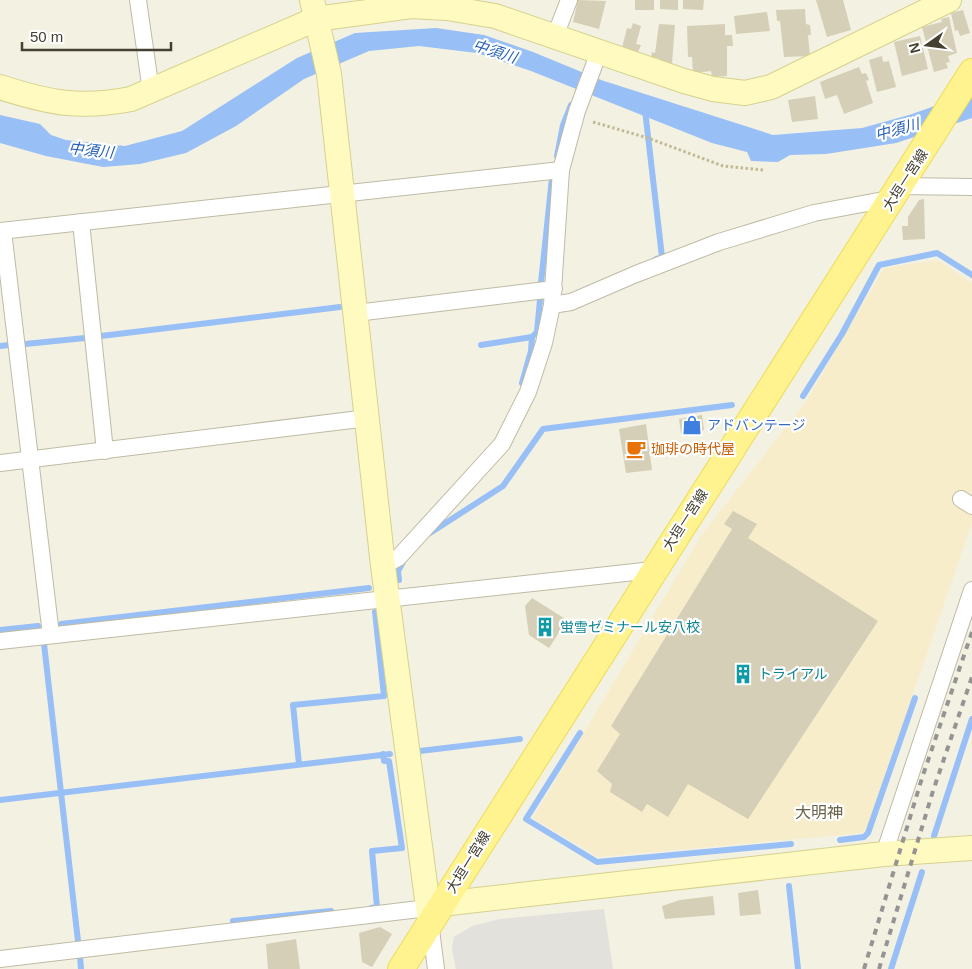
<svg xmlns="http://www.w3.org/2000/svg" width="972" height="969" font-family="Helvetica,'Noto Sans JP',sans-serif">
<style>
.commercial{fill:#f8edcb}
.parking{fill:#e3e1dc}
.water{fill:#98bff6}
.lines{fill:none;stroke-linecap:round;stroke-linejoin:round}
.stream{stroke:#98bff6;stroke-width:6}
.building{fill:#d5cfb7}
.street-casing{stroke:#bfbba4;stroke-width:18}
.secondary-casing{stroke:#d7d18e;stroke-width:26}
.primary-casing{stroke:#eedb56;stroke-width:28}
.path{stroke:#c2ba94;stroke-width:3;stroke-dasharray:2.5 2.5;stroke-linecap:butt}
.street{stroke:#fff;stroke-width:16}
.secondary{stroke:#fffbc0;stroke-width:24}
.primary{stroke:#fff38f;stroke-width:26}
.rail{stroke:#949494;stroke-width:4;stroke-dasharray:6 6;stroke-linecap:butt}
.labels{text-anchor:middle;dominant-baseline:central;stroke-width:4.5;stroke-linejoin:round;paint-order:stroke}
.street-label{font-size:14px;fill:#454132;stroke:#fff}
.shop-label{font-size:14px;fill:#366cbe;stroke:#fff;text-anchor:start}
.food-label{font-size:14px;fill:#c56008;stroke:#fff;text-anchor:start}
.culture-label{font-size:14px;fill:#0d838f;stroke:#fff;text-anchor:start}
.water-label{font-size:15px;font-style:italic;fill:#235fb9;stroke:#fff}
.quarter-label{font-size:16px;fill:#696249;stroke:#fff}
</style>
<rect width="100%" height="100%" fill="#f3f1e2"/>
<path class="commercial" d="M 938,260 L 972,283 L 972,523 L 867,827 L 862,833 L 598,857 L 533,818 L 701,536 L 807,400 L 884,268 Z"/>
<path class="parking" d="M 604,909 L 613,969 L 456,969 L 452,949 L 454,937 L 472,926 L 500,919 Z"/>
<path class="water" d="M 436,28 L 484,35 L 533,52 L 601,80 L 773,135 L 862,128 L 909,115 L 972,93 L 972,118 L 896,143 L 826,154 L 790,155 L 778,162 L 751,161 L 747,152 L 712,143 L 531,71 L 477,53 L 419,46 L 369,51 L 304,79 L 236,126 L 186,153 L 140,164 L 103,167 L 46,156 L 0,143 L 0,115 L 40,124 L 51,135 L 66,140 L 125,146 L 182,131 L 297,58 L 355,33 Z"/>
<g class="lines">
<g class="stream">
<path d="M 645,110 L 662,257 L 656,259"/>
<path d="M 557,156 L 563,125 L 571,105"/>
<path d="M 541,283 L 552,178"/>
<path d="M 101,336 L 340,307"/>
<path d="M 25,344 L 85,338"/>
<path d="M 481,345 L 532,337 L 537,332 L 540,300"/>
<path d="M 0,346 L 9,345"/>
<path d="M 522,383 L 531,351 L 532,337"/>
<path d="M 803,396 L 842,334 L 879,265 L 937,253 L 972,275"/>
<path d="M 430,533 L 503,486 L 543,429 L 732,405"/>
<path d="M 399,580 L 398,571 L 404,560"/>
<path d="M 61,624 L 369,588"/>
<path d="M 0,630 L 38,626"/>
<path d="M 44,644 L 78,941"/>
<path d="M 580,733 L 526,819 L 597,862 L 791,844"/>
<path d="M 420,751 L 520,739"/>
<path d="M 299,764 L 293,705 L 384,696 L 375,612"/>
<path d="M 0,800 L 390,754"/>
<path d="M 934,836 L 972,719"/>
<path d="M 840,840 L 864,837 L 868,833 L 915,698"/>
<path d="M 789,886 L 798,969"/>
<path d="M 371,908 L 377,907 L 372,851 L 402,848 L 389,761 L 384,761 L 383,754"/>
<path d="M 233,921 L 331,911"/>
<path d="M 80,956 L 81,969"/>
<path d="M 891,969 L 922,872"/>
</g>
</g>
<g class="building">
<path d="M 578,0 L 606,1 L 599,29 L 573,22 Z"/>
<rect x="635" y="0" width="19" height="10"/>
<path d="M 660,0 L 678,0 L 678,10 L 660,9 Z"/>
<path d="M 683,0 L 704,0 L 703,10 L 683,9 Z"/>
<path d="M 816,0 L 843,0 L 851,30 L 827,37 Z"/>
<path d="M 805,9 L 806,24 L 810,25 L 811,35 L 808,35 L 810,56 L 784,57 L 780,21 L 777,21 L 776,10 Z"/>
<path d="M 963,10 L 970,33 L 960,36 L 958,30 L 955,31 L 951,13 Z"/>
<path d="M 767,12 L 770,31 L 736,34 L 734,16 Z"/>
<path d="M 949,17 L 957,53 L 948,56 L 950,62 L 946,63 L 948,68 L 934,72 L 922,27 L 942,22 L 941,19 Z"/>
<path d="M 633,23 L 641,26 L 636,44 L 641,45 L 638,52 L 622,48 L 627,28 L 631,29 Z"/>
<path d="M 659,24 L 675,25 L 672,63 L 659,62 L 659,58 L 651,58 L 652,52 L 655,53 Z"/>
<path d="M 725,24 L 725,35 L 732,35 L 733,46 L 727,46 L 727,76 L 712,77 L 711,71 L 693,73 L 692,57 L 688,57 L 687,26 Z"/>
<path d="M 920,36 L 928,69 L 902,76 L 894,42 Z"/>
<path d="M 882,56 L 883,62 L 889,61 L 896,87 L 877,92 L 869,60 Z"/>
<path d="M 859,67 L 862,74 L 866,73 L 869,80 L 866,81 L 873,103 L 844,114 L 837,95 L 825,99 L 820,82 Z"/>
<path d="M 815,96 L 818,119 L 792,122 L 788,100 Z"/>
<path d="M 924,199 L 925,239 L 903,240 L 902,226 L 908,226 L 908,217 L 919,200 Z"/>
<path d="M 702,415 L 704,430 L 681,434 L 679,419 Z"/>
<path d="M 646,424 L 652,470 L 626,473 L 619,429 Z"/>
<path d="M 733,511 L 757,524 L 748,538 L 878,621 L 748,819 L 688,784 L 668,817 L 647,804 L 642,812 L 610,792 L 612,784 L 597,771 L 620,734 L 611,726 L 732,529 L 724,524 Z"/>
<path d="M 532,598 L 567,620 L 549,648 L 529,635 L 525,606 Z"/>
<path d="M 758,890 L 761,914 L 740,916 L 738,893 Z"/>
<path d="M 713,896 L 715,915 L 665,919 L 662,906 L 680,900 Z"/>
<path d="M 380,927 L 392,934 L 372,967 L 362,962 L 359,933 Z"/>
<path d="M 296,939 L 300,969 L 268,969 L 266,944 Z"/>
</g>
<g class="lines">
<defs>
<g id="street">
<path d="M 138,0 L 151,91"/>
<path d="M 555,36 L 569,0"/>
<path d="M 900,186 L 972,187"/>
<path d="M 81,222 L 105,451"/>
<path d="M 0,231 L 561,170"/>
<path d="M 3,231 L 51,635"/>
<path d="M 552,305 L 571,302 L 636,274 L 719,242 L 814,213 L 894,198"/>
<path d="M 356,313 L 554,289"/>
<path d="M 0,463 L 368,418"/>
<path d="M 961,499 L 972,506"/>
<path d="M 383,566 L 398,558 L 502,444 L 528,392 L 544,343 L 552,305 L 561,170 L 577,111 L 599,52"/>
<path d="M 0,641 L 653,570"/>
<path d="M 884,854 L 972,590"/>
<path d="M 430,922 L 436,969"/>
<path d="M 0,959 L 428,908"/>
</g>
<g id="secondary">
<path d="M 312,0 L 329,74 L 383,566 L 430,922"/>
<path d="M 0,87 C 49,103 80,109 131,99 L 316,19 L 411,6 L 447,8 L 495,16 L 684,81 L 713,89 L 745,93 L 771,87 L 949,0"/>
<path d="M 441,904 L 884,854 L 972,848"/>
</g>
<path id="primary" d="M 401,969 L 972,72"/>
</defs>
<use href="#street" class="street-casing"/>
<use href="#secondary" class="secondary-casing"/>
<use href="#primary" class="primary-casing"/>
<path class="path" d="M 593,122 L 648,138 L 723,166 L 764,170"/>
<use href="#street" class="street"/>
<use href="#secondary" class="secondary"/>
<use href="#primary" class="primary"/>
<g class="rail">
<path d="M 864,969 L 922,778 L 972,632"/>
<path d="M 879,969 L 933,791 L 972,677"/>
</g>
</g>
<defs>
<symbol id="shop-bare" viewBox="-9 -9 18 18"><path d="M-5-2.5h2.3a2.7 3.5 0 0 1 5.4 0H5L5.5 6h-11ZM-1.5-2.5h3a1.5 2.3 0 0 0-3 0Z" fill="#3f7fe0" stroke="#fff" stroke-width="2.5" paint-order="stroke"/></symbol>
<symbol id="cafe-bare" viewBox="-9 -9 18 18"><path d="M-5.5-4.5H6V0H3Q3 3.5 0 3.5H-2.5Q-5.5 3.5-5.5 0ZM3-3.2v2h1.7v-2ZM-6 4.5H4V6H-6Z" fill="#e8710a" stroke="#fff" stroke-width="2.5" paint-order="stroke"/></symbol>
<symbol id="building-bare" viewBox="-9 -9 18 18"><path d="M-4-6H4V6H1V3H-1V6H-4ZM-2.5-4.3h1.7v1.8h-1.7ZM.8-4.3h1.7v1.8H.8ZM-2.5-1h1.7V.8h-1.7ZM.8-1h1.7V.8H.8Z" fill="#0f9aa8" stroke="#fff" stroke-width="2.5" paint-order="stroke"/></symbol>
</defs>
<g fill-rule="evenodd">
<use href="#shop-bare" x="678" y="411" width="28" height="28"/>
<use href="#cafe-bare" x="622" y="435" width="28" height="28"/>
<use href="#building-bare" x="531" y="613" width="28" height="28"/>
<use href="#building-bare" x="729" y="660" width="28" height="28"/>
</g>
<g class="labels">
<g class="street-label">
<text transform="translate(905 180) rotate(-57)">大垣一宮線</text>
<text transform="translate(685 520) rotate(-57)">大垣一宮線</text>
<text transform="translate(468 862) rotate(-58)">大垣一宮線</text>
</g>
<g class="shop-label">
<text x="707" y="425">アドバンテージ</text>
</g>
<g class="food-label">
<text x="651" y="449">珈琲の時代屋</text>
</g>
<g class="culture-label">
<text x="560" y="627">蛍雪ゼミナール安八校</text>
<text x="758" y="674">トライアル</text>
</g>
<g class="water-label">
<text transform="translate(495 51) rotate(18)">中須川</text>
<text transform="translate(897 129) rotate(-15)">中須川</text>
<text transform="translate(91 150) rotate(6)">中須川</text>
</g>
<g class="quarter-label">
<text x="819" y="812">大明神</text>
</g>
</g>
<g transform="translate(927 45) rotate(256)" stroke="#ffffff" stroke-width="4" paint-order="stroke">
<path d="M0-4L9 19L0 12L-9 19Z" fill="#454132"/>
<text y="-8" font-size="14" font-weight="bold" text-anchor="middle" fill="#454132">N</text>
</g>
<path d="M22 42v8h149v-8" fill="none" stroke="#454132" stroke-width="2.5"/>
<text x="30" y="42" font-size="15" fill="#454132" stroke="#ffffff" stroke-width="4" paint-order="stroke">50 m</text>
</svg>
